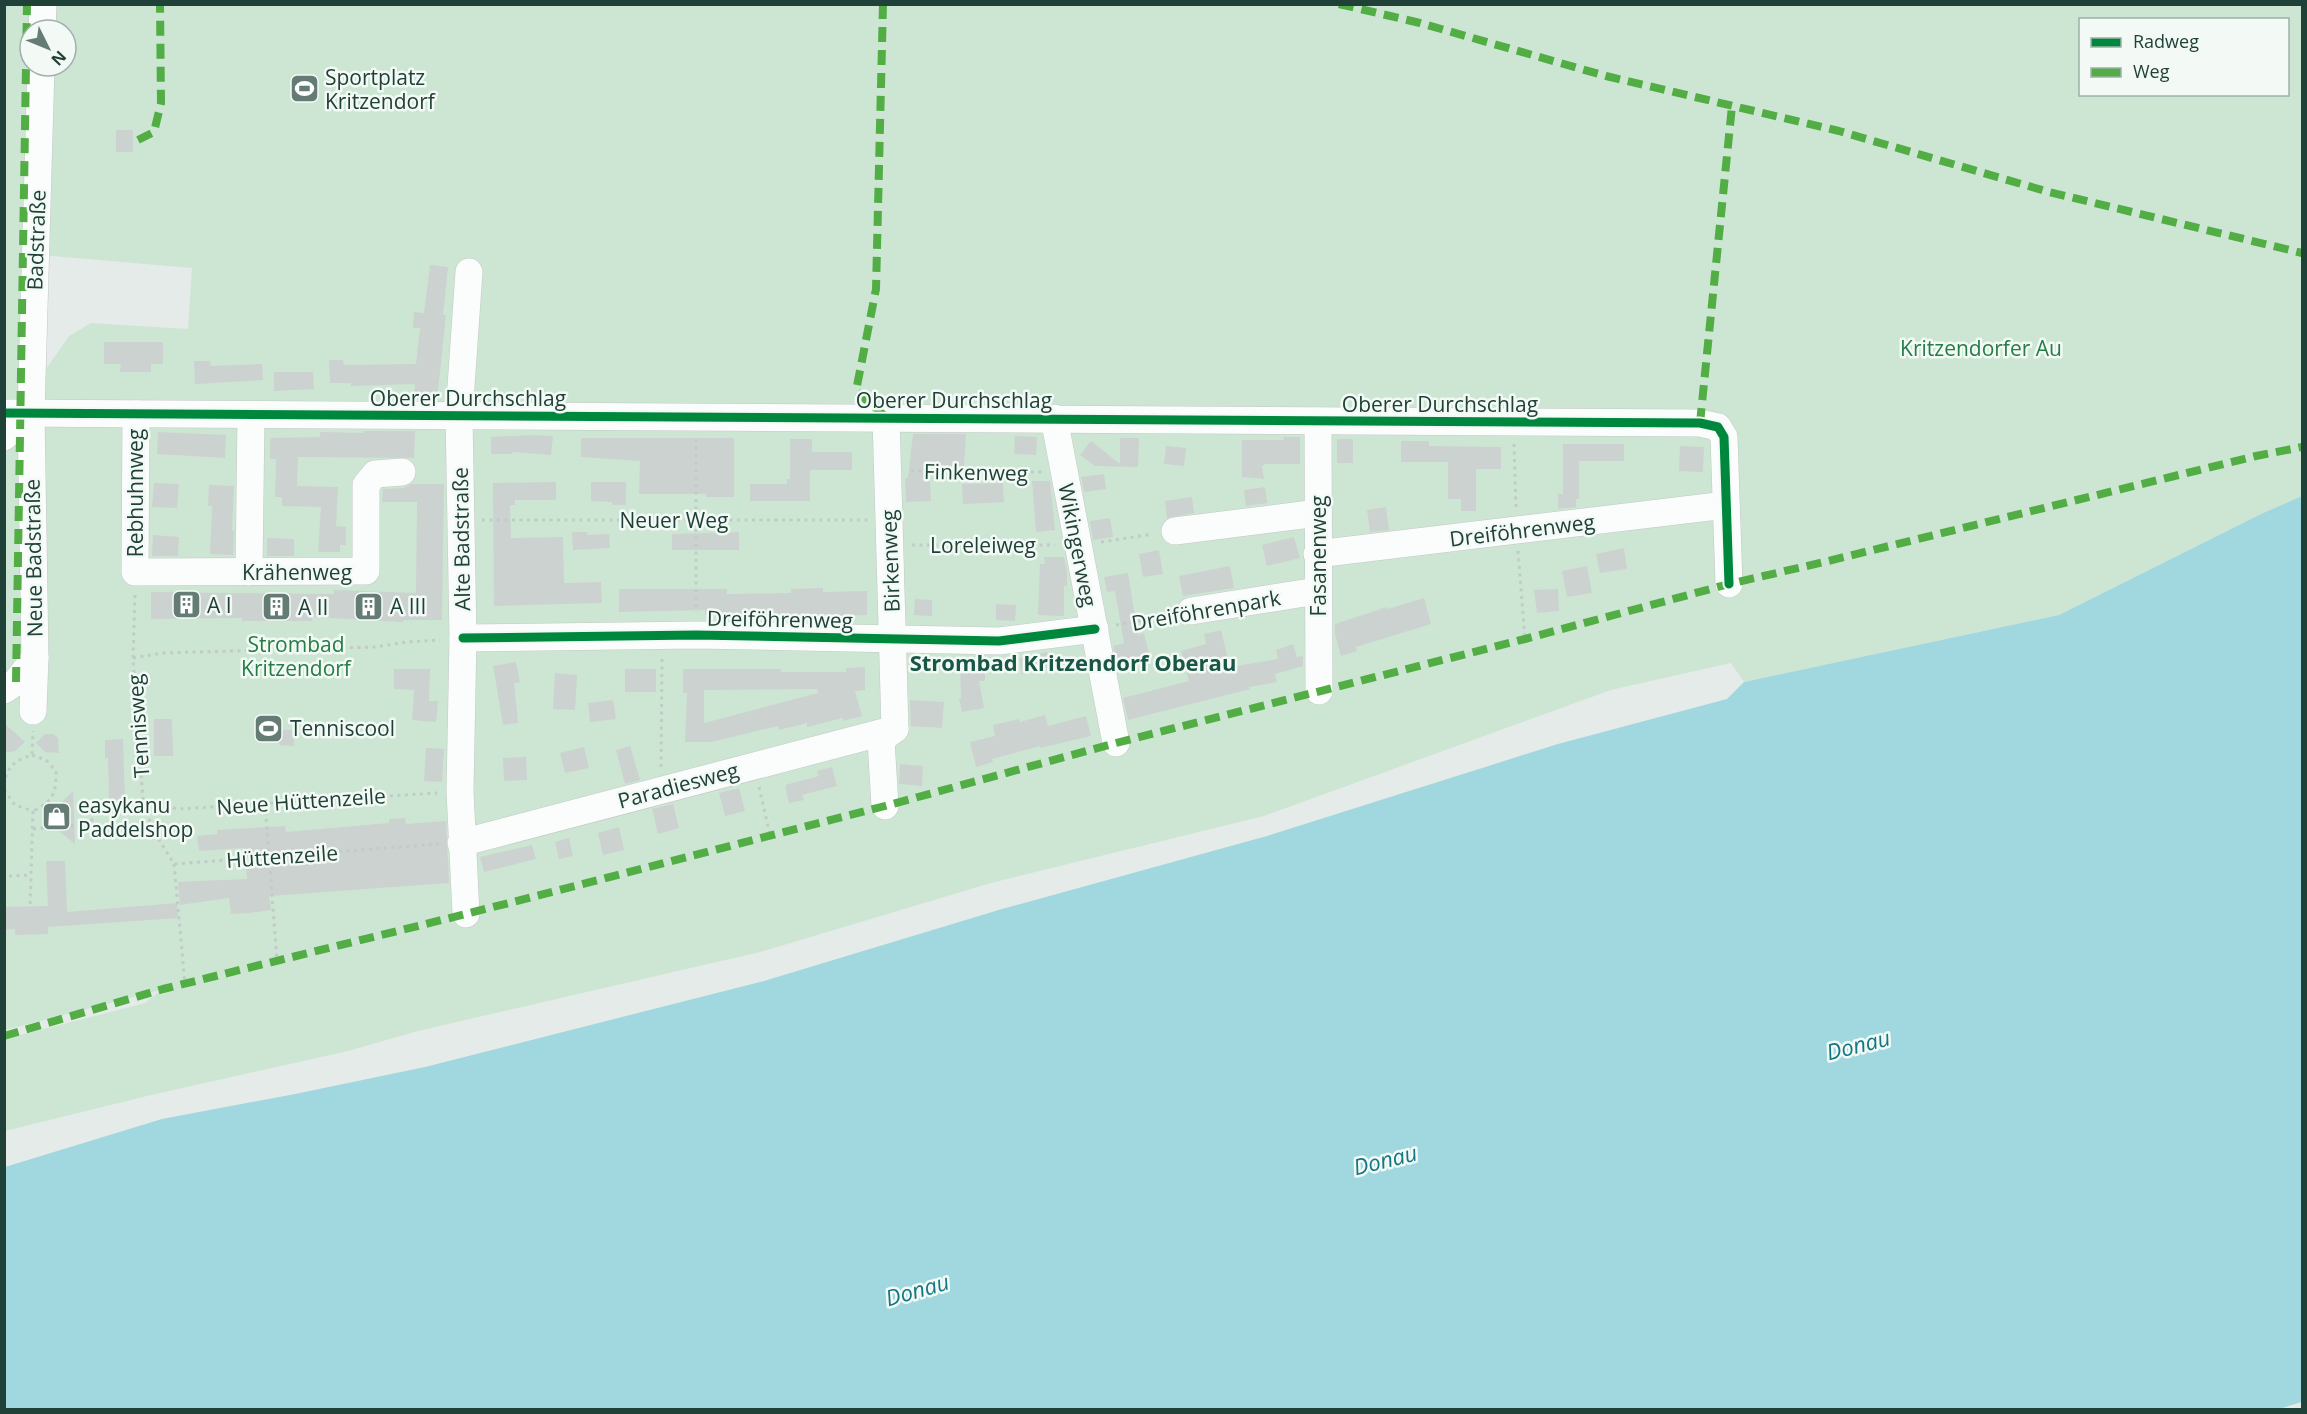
<svg xmlns="http://www.w3.org/2000/svg" width="2307" height="1414" font-family="'Open Sans',sans-serif">
<style>
.green{fill:#cde6d3;fill-rule:evenodd}
.water{fill:#a1d7de}
.building{fill:#ccd2cf;fill-rule:evenodd}
.lines{fill:none;stroke-linecap:round;stroke-linejoin:round}
.minor-casing{stroke:#c2c8c5;stroke-width:28}
.path{stroke:#c1cbc7;stroke-width:3;stroke-dasharray:3 4.5;stroke-linecap:butt}
.minor{stroke:#fbfcfc;stroke-width:27}
.quiet{stroke:#52ad45;stroke-width:8;stroke-dasharray:15 8;stroke-linecap:butt}
.cycleway-casing{stroke:#f3faf6;stroke-width:13}
.cycleway{stroke:#00873e;stroke-width:9}
.labels{text-anchor:middle;dominant-baseline:central;stroke-width:5;stroke-linejoin:round;paint-order:stroke}
.poi-label{font-size:21px;fill:#204137;stroke:#f3faf6;text-anchor:start}
.street-label{font-size:21px;fill:#204137;stroke:#f3faf6}
.park-label{font-size:21px;fill:#257d44;stroke:#f3faf6}
.neighbourhood-label{font-size:22px;font-weight:bold;fill:#195645;stroke:#f3faf6}
.water-label{font-size:22px;font-style:italic;fill:#137685;stroke:#f3faf6}
</style>
<rect width="100%" height="100%" fill="#e5ebe8"/>
<path class="green" d="M 4,5 L 2302,5 L 2302,496 L 2261,514 L 2059,615 L 1744,682 L 1731,663 L 1611,690 L 1264,816 L 991,883 L 760,952 L 418,1031 L 348,1051 L 147,1096 L 5,1131 L 5,1039 L 145,1003 L 161,990 L 5,1030 L 5,419 L 36,419 L 44,372 L 69,336 L 91,323 L 188,329 L 192,268 L 28,254 L 24,406 L 5,406 ZM 2080,20 L 2288,20 L 2288,94 L 2080,94 ZM 30,30 L 66,30 L 66,66 L 30,66 Z"/>
<path class="water" d="M 2302,496 L 2302,1402 L 2275,1410 L 5,1409 L 5,1167 L 162,1119 L 295,1094 L 425,1067 L 764,981 L 1002,909 L 1267,836 L 1558,744 L 1727,699 L 1744,682 L 2059,615 L 2261,514 Z"/>
<g class="building">
<rect x="116" y="130" width="17" height="22"/>
<path d="M 430,265 L 448,267 L 443,315 L 446,315 L 437,400 L 414,397 L 415,384 L 351,386 L 351,383 L 330,383 L 329,360 L 343,360 L 344,365 L 416,364 L 420,328 L 413,328 L 414,312 L 424,313 Z"/>
<path d="M 104,342 L 163,342 L 163,364 L 151,364 L 151,372 L 120,372 L 121,364 L 104,364 Z"/>
<path d="M 194,361 L 210,361 L 211,366 L 262,364 L 263,380 L 195,384 Z"/>
<path d="M 274,372 L 313,372 L 314,389 L 274,391 Z"/>
<path d="M 364,431 L 415,431 L 414,458 L 298,457 L 297,486 L 338,487 L 336,526 L 346,527 L 346,545 L 340,545 L 340,552 L 318,552 L 321,507 L 282,506 L 282,497 L 275,497 L 276,459 L 270,459 L 270,438 L 320,437 L 320,432 L 364,433 Z"/>
<path d="M 158,432 L 226,435 L 225,458 L 157,454 Z"/>
<path d="M 913,434 L 966,434 L 964,466 L 929,465 L 931,501 L 906,502 L 905,478 L 908,478 Z"/>
<path d="M 531,435 L 553,436 L 551,455 L 512,452 L 512,454 L 491,454 L 491,437 Z"/>
<path d="M 1015,436 L 1037,437 L 1036,455 L 1014,454 Z"/>
<path d="M 1283,437 L 1300,437 L 1300,464 L 1266,464 L 1262,466 L 1264,479 L 1242,477 L 1242,440 L 1284,440 Z"/>
<path d="M 581,438 L 734,438 L 734,497 L 706,497 L 706,494 L 639,494 L 640,461 L 581,457 Z"/>
<path d="M 1120,438 L 1139,438 L 1138,467 L 1095,466 L 1080,455 L 1091,441 L 1120,464 Z"/>
<path d="M 790,439 L 812,439 L 812,452 L 852,452 L 852,470 L 810,470 L 810,501 L 750,501 L 750,484 L 787,484 L 787,479 L 790,479 Z"/>
<rect x="1337" y="439" width="16" height="24"/>
<path d="M 1401,441 L 1429,441 L 1429,446 L 1501,447 L 1501,469 L 1476,469 L 1476,511 L 1461,511 L 1461,499 L 1448,499 L 1448,462 L 1401,462 Z"/>
<path d="M 1563,444 L 1624,444 L 1624,461 L 1579,461 L 1579,499 L 1576,499 L 1576,507 L 1558,509 L 1558,494 L 1563,494 Z"/>
<path d="M 1166,446 L 1186,448 L 1184,466 L 1164,464 Z"/>
<path d="M 1680,446 L 1704,447 L 1703,472 L 1679,471 Z"/>
<path d="M 1104,474 L 1106,489 L 1084,492 L 1081,477 Z"/>
<path d="M 1032,481 L 1050,481 L 1055,530 L 1036,532 Z"/>
<path d="M 556,482 L 556,500 L 515,500 L 515,505 L 510,505 L 511,538 L 563,537 L 564,583 L 601,582 L 602,603 L 494,606 L 493,483 Z"/>
<path d="M 591,482 L 626,482 L 626,505 L 612,505 L 612,502 L 591,501 Z"/>
<path d="M 154,483 L 179,484 L 177,508 L 152,507 Z"/>
<path d="M 1003,483 L 1004,502 L 963,504 L 962,484 Z"/>
<path d="M 412,484 L 444,484 L 442,620 L 403,620 L 403,622 L 312,617 L 312,621 L 242,621 L 242,618 L 151,619 L 151,592 L 334,594 L 334,590 L 416,593 L 417,502 L 382,502 L 383,489 L 403,488 Z"/>
<path d="M 209,485 L 234,486 L 232,531 L 234,531 L 233,555 L 210,554 L 212,506 L 208,506 Z"/>
<path d="M 1265,487 L 1267,503 L 1246,506 L 1244,490 Z"/>
<path d="M 1192,497 L 1194,513 L 1167,518 L 1165,501 Z"/>
<path d="M 1386,507 L 1389,530 L 1370,532 L 1367,510 Z"/>
<path d="M 1110,518 L 1113,537 L 1093,540 L 1090,521 Z"/>
<path d="M 572,532 L 587,532 L 587,535 L 609,534 L 610,548 L 573,550 Z"/>
<path d="M 739,532 L 739,550 L 672,550 L 672,534 Z"/>
<path d="M 153,535 L 179,537 L 178,556 L 152,556 Z"/>
<path d="M 1294,537 L 1300,558 L 1267,566 L 1262,545 Z"/>
<path d="M 267,538 L 294,539 L 294,556 L 267,556 Z"/>
<path d="M 1624,548 L 1627,569 L 1600,573 L 1596,554 Z"/>
<path d="M 1159,550 L 1163,574 L 1143,577 L 1139,554 Z"/>
<path d="M 1044,557 L 1064,557 L 1067,571 L 1067,586 L 1064,586 L 1064,616 L 1038,615 L 1040,564 L 1045,564 Z"/>
<path d="M 1230,566 L 1234,588 L 1183,596 L 1179,576 Z"/>
<path d="M 1587,566 L 1592,593 L 1567,597 L 1562,571 Z"/>
<path d="M 1128,573 L 1138,635 L 1144,633 L 1149,654 L 1118,664 L 1113,646 L 1124,643 L 1115,591 L 1107,592 L 1104,577 Z"/>
<path d="M 823,588 L 823,592 L 867,591 L 867,615 L 791,618 L 791,615 L 705,615 L 705,610 L 619,612 L 619,589 L 727,589 L 727,594 L 791,593 L 791,589 Z"/>
<path d="M 1558,589 L 1559,611 L 1537,613 L 1534,590 Z"/>
<path d="M 1424,598 L 1431,624 L 1356,647 L 1357,651 L 1341,656 L 1335,634 L 1335,624 L 1387,607 L 1388,609 Z"/>
<path d="M 915,599 L 932,600 L 932,616 L 914,615 Z"/>
<path d="M 996,604 L 1016,605 L 1015,621 L 996,620 Z"/>
<path d="M 1221,630 L 1230,667 L 1278,659 L 1276,650 L 1293,644 L 1297,657 L 1303,656 L 1303,666 L 1275,674 L 1277,682 L 1249,687 L 1250,689 L 1128,720 L 1123,698 L 1189,681 L 1181,651 L 1206,644 L 1204,634 Z"/>
<path d="M 1047,652 L 1050,667 L 1022,674 L 1019,658 Z"/>
<path d="M 516,662 L 520,682 L 514,683 L 518,723 L 503,725 L 493,666 Z"/>
<path d="M 960,662 L 985,662 L 985,681 L 979,681 L 984,708 L 962,712 L 959,699 L 961,698 Z"/>
<path d="M 865,667 L 865,690 L 855,691 L 862,716 L 843,721 L 843,718 L 807,727 L 807,723 L 779,730 L 778,726 L 711,742 L 685,742 L 687,693 L 683,693 L 683,669 L 781,669 L 781,672 L 846,672 L 846,668 ZM 817,689 L 818,693 L 704,723 L 704,690 Z"/>
<path d="M 394,669 L 430,669 L 429,701 L 438,701 L 436,722 L 412,720 L 414,690 L 394,689 Z"/>
<rect x="625" y="669" width="31" height="23"/>
<path d="M 555,673 L 577,675 L 575,710 L 553,709 Z"/>
<path d="M 613,700 L 616,719 L 590,722 L 588,703 Z"/>
<path d="M 910,700 L 944,702 L 942,728 L 911,726 Z"/>
<path d="M 1045,715 L 1048,726 L 1086,716 L 1091,736 L 1040,748 L 1040,746 L 992,759 L 993,762 L 976,767 L 970,742 L 995,736 L 993,725 L 1019,719 L 1020,722 Z"/>
<path d="M 154,719 L 172,719 L 173,756 L 154,756 Z"/>
<path d="M 4,723 L 25,742 L 15,751 L 4,753 Z"/>
<path d="M 280,730 L 294,730 L 294,746 L 279,745 Z"/>
<path d="M 45,734 L 53,734 L 58,738 L 59,753 L 45,752 L 36,743 Z"/>
<path d="M 123,739 L 125,800 L 109,800 L 108,758 L 105,758 L 105,740 Z"/>
<path d="M 630,746 L 640,780 L 625,784 L 616,750 Z"/>
<path d="M 584,747 L 589,768 L 565,773 L 560,753 Z"/>
<path d="M 426,748 L 444,749 L 442,782 L 424,781 Z"/>
<path d="M 526,757 L 527,780 L 504,781 L 503,758 Z"/>
<path d="M 900,764 L 923,766 L 922,786 L 899,784 Z"/>
<path d="M 832,767 L 837,786 L 802,795 L 804,800 L 789,803 L 785,785 L 819,776 L 817,771 Z"/>
<path d="M 739,788 L 745,811 L 725,816 L 719,793 Z"/>
<path d="M 73,791 L 75,844 L 48,822 L 47,813 L 53,808 L 57,807 Z"/>
<path d="M 673,804 L 679,828 L 658,834 L 652,809 Z"/>
<path d="M 405,818 L 406,824 L 446,821 L 449,883 L 269,896 L 271,910 L 249,913 L 231,914 L 229,898 L 180,905 L 178,882 L 247,879 L 244,848 L 199,851 L 197,836 L 217,834 L 217,830 L 285,826 L 286,832 L 389,823 L 389,819 Z"/>
<path d="M 619,827 L 624,850 L 603,855 L 598,833 Z"/>
<path d="M 569,838 L 573,856 L 559,859 L 555,842 Z"/>
<path d="M 532,845 L 536,859 L 484,872 L 480,857 Z"/>
<path d="M 46,861 L 65,861 L 67,912 L 177,903 L 178,918 L 48,927 L 48,934 L 15,935 L 15,929 L 4,930 L 4,907 L 48,906 Z"/>
</g>
<g class="lines">
<defs>
<g id="minor">
<path d="M 42,30 L 43,4"/>
<path d="M 4,413 L 1700,423 L 1718,427 L 1724,437 L 1729,584"/>
<path d="M 136,414 L 135,572 L 366,571 L 366,485 L 375,474 L 402,472"/>
<path d="M 1054,418 L 1116,743"/>
<path d="M 1318,421 L 1319,691"/>
<path d="M 4,437 L 31,413"/>
<path d="M 1175,531 L 1318,513"/>
<path d="M 1317,554 L 1726,505"/>
<path d="M 249,572 L 251,416"/>
<path d="M 1191,611 L 1317,591"/>
<path d="M 463,638 L 696,635 L 999,641 L 1095,629"/>
<path d="M 4,690 L 16,682 L 35,658 L 31,413 L 41,66"/>
<path d="M 33,711 L 35,658"/>
<path d="M 885,806 L 881,740 L 895,729 L 886,417"/>
<path d="M 461,843 L 895,729"/>
<path d="M 466,914 L 460,791 L 463,638 L 459,415 L 469,272"/>
</g>
</defs>
<use href="#minor" class="minor-casing"/>
<g class="path">
<path d="M 696,439 L 696,612"/>
<path d="M 1514,444 L 1516,509"/>
<path d="M 911,471 L 1042,472"/>
<path d="M 482,520 L 868,520"/>
<path d="M 1101,542 L 1153,534"/>
<path d="M 912,545 L 1055,545"/>
<path d="M 1518,551 L 1525,639"/>
<path d="M 135,595 L 133,658 L 143,800 L 153,830 L 174,864 L 439,844"/>
<path d="M 1116,625 L 1171,615"/>
<path d="M 133,658 L 162,653 L 375,647 L 407,642 L 440,640"/>
<path d="M 32,755 L 46,760 L 56,771 C 56,794 54,800 33,811"/>
<path d="M 661,767 L 662,657"/>
<path d="M 4,785 C 7,766 15,760 32,755 L 33,731"/>
<path d="M 759,787 L 770,835"/>
<path d="M 4,790 L 15,805 L 33,811 L 30,907"/>
<path d="M 265,804 L 277,961"/>
<path d="M 33,829 L 90,824 L 95,813 L 143,800 L 178,809 L 437,793"/>
<path d="M 174,864 L 185,984"/>
<path d="M 9,876 L 31,875"/>
</g>
<use href="#minor" class="minor"/>
<g class="quiet">
<path d="M 883,4 L 876,289 L 856,391 L 886,417"/>
<path d="M 1339,4 L 1420,23 L 1606,76 L 1839,131 L 2049,192 L 2302,253"/>
<path d="M 138,140 L 154,132 L 161,103 L 160,4"/>
<path d="M 1700,423 L 1732,106"/>
<path d="M 16,682 L 27,4"/>
<path d="M 4,1036 L 163,989 L 466,914 L 885,806 L 1116,743 L 1525,639 L 1729,584 L 1824,562 L 2256,456 L 2302,447"/>
</g>
<defs>
<g id="cycleway">
<path d="M 4,413 L 1700,423 L 1718,427 L 1724,437 L 1729,584"/>
<path d="M 463,638 L 696,635 L 999,641 L 1095,629"/>
</g>
</defs>
<use href="#cycleway" class="cycleway-casing"/>
<use href="#cycleway" class="cycleway"/>
</g>
<defs>
<symbol id="stadium-square" viewBox="-11 -11 22 22"><rect x="-9" y="-9" width="18" height="18" rx="4" fill="#657c75" stroke="#f3faf6"/><path d="M0-5a6.5 5 0 1 0 0 10a6.5 5 0 1 0 0-10ZM-3.5-1.8h7v3.6h-7Z" fill="#fff"/></symbol>
<symbol id="building-square" viewBox="-11 -11 22 22"><rect x="-9" y="-9" width="18" height="18" rx="4" fill="#657c75" stroke="#f3faf6"/><path d="M-4-6H4V6H1V3H-1V6H-4ZM-2.5-4.3h1.7v1.8h-1.7ZM.8-4.3h1.7v1.8H.8ZM-2.5-1h1.7V.8h-1.7ZM.8-1h1.7V.8H.8Z" fill="#fff"/></symbol>
<symbol id="shop-square" viewBox="-11 -11 22 22"><rect x="-9" y="-9" width="18" height="18" rx="4" fill="#657c75" stroke="#f3faf6"/><path d="M-5-2.5h2.3a2.7 3.5 0 0 1 5.4 0H5L5.5 6h-11ZM-1.5-2.5h3a1.5 2.3 0 0 0-3 0Z" fill="#fff"/></symbol>
</defs>
<g fill-rule="evenodd">
<use href="#stadium-square" x="288" y="72" width="33" height="33"/>
<use href="#building-square" x="170" y="588" width="33" height="33"/>
<use href="#building-square" x="352" y="590" width="33" height="33"/>
<use href="#building-square" x="260" y="590" width="33" height="33"/>
<use href="#stadium-square" x="252" y="712" width="33" height="33"/>
<use href="#shop-square" x="40" y="800" width="33" height="33"/>
</g>
<g class="labels">
<g class="poi-label">
<text x="325" y="77">Sportplatz<tspan x="325" dy="24">Kritzendorf</tspan></text>
<text x="207" y="605">A I</text>
<text x="390" y="606">A III</text>
<text x="298" y="607">A II</text>
<text x="290" y="728">Tenniscool</text>
<text x="78" y="805">easykanu<tspan x="78" dy="24">Paddelshop</tspan></text>
</g>
<g class="street-label">
<text transform="translate(36 240) rotate(-88)">Badstraße</text>
<text x="468" y="398">Oberer Durchschlag</text>
<text x="954" y="400">Oberer Durchschlag</text>
<text x="1440" y="404">Oberer Durchschlag</text>
<text transform="translate(976 472) rotate(1)">Finkenweg</text>
<text transform="translate(135 493) rotate(-90)">Rebhuhnweg</text>
<text x="674" y="520">Neuer Weg</text>
<text transform="translate(1522 530) rotate(-7)">Dreiföhrenweg</text>
<text transform="translate(461 539) rotate(-91)">Alte Badstraße</text>
<text x="983" y="545">Loreleiweg</text>
<text transform="translate(1078 545) rotate(79)">Wikingerweg</text>
<text transform="translate(1318 556) rotate(-90)">Fasanenweg</text>
<text transform="translate(33 558) rotate(-91)">Neue Badstraße</text>
<text transform="translate(890 561) rotate(-92)">Birkenweg</text>
<text x="297" y="572">Krähenweg</text>
<text transform="translate(1206 610) rotate(-10)">Dreiföhrenpark</text>
<text transform="translate(780 619) rotate(1)">Dreiföhrenweg</text>
<text transform="translate(138 726) rotate(-94)">Tennisweg</text>
<text transform="translate(678 785) rotate(-15)">Paradiesweg</text>
<text transform="translate(301 801) rotate(-4)">Neue Hüttenzeile</text>
<text transform="translate(282 856) rotate(-4)">Hüttenzeile</text>
</g>
<g class="park-label">
<text x="1981" y="348">Kritzendorfer Au</text>
<text x="296" y="644">Strombad<tspan x="296" dy="24">Kritzendorf</tspan></text>
</g>
<g class="neighbourhood-label">
<text x="1073" y="662">Strombad Kritzendorf Oberau</text>
</g>
<g class="water-label">
<text transform="translate(1858 1044) rotate(-14)">Donau</text>
<text transform="translate(1385 1159) rotate(-14)">Donau</text>
<text transform="translate(917 1289) rotate(-16)">Donau</text>
</g>
</g>
<rect width="2307" height="1414" fill="none" stroke="#204137" stroke-width="12"/>
<rect x="2079" y="18" width="210" height="78" fill="#f3faf6" stroke="#9fb0aa" stroke-width="1.5"/>
<rect x="2091" y="38" width="30" height="9" fill="#00873e" stroke="#9fb0aa" stroke-width="1.5"/>
<text x="2133" y="48" font-size="18" fill="#204137">Radweg</text>
<rect x="2091" y="68" width="30" height="9" fill="#52ad45" stroke="#9fb0aa" stroke-width="1.5"/>
<text x="2133" y="78" font-size="18" fill="#204137">Weg</text>
<g transform="translate(48 48) rotate(133)"><circle r="28" fill="#f3faf6" stroke="#9fb0aa" stroke-width="1.5"/>
<path d="M0-4.5L10 22L0 15L-10 22Z" fill="#657c75"/>
<text y="-9" font-size="16" font-weight="bold" text-anchor="middle" fill="#204137">N</text>
</g>
</svg>
